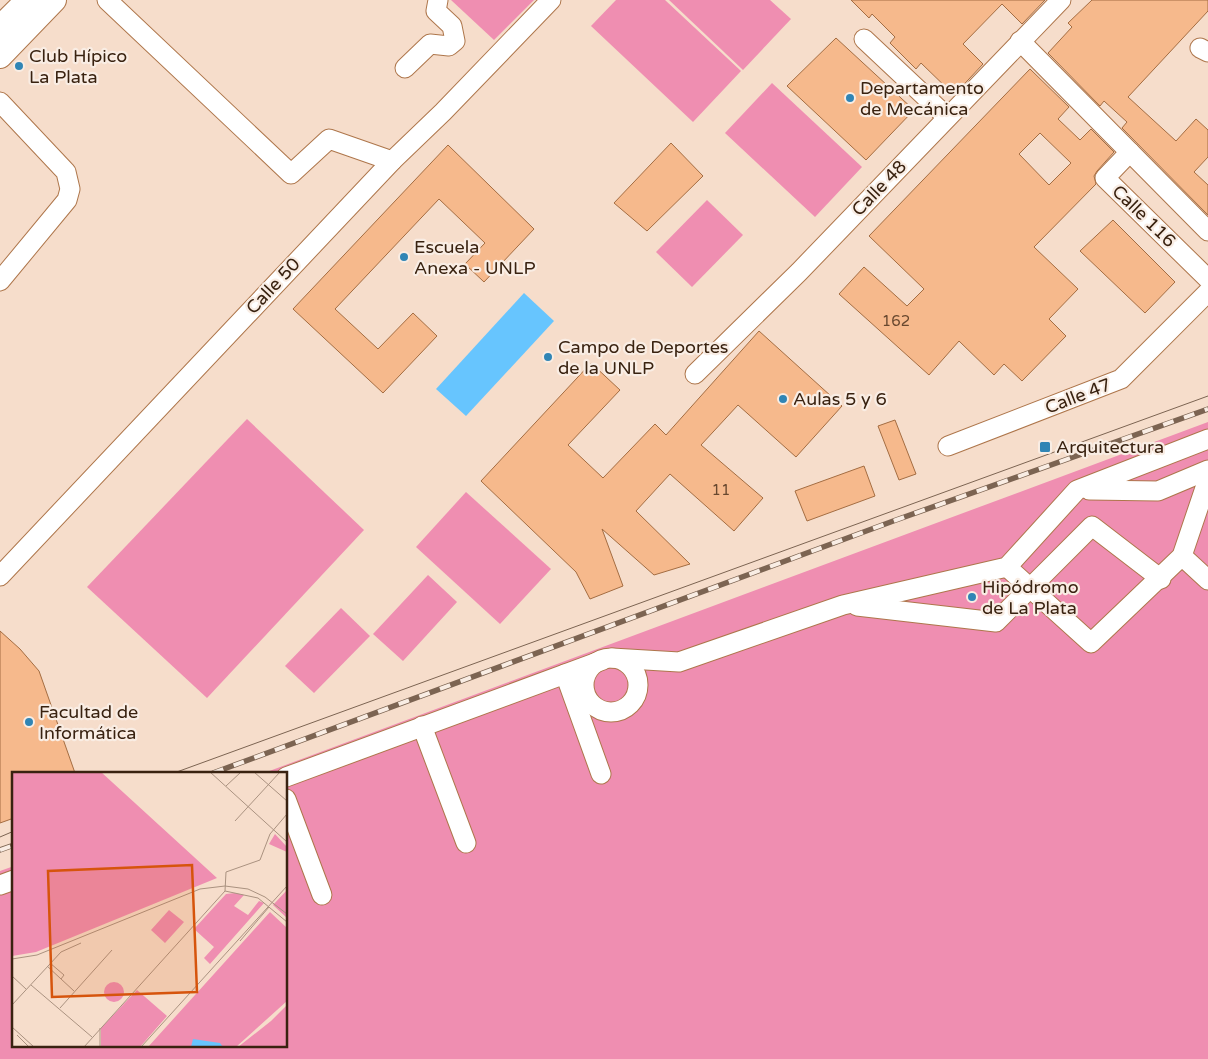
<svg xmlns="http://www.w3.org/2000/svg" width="1208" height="1059" font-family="'Varela Round',sans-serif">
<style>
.green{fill:#ef8eb1}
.water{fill:#67c5fe}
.building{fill:#f6b98c;stroke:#a46d42;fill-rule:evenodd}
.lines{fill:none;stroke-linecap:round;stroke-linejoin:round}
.minor-casing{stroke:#ae764b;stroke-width:21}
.major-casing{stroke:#ae764b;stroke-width:26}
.minor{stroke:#fff;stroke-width:19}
.major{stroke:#fff;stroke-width:24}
.tram{stroke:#7c6452;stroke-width:1}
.rail-casing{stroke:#7c6452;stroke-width:5.5}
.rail{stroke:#f9ede4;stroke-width:4;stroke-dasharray:11;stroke-linecap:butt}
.poi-dot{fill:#3085b5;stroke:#f9ede4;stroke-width:2}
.labels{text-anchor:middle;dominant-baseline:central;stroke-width:4.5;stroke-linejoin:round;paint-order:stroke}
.number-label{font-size:15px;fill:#68482f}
.poi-label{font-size:18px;fill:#392210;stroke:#f9ede4;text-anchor:start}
.street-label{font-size:18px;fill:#392210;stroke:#f9ede4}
.inset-road{fill:none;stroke:#aa9280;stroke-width:1}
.view{fill:#d6540c;fill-opacity:0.15;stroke:#d6540c;stroke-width:2.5}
.inset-edge{fill:none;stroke:#392210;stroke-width:2.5}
</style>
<rect width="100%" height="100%" fill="#f6ddcb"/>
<g class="green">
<path d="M 451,0 L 534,0 L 494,40 Z"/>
<path d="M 616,0 L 665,0 L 741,71 L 693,122 L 591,26 Z"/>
<path d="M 669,0 L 770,0 L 791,19 L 743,70 Z"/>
<path d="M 772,83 L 862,167 L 815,217 L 725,133 Z"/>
<path d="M 707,200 L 743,235 L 692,287 L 656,252 Z"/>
<path d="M 247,419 L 364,530 L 207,698 L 87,587 Z"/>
<path d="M 1208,422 L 1208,1059 L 0,1059 L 0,871 L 14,866 L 14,1045 L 286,1045 L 286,773 L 264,773 Z"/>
<path d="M 466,492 L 551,569 L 500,624 L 416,547 Z"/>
<path d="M 428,575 L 457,602 L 403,661 L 373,634 Z"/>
<path d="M 341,608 L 370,636 L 314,693 L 285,666 Z"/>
</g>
<path class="water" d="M 524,293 L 554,321 L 466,416 L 436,389 Z"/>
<g class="building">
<path d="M 851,0 L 1045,0 L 1022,24 L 1002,4 L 963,44 L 983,64 L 954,95 L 921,63 L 916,69 L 890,43 L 895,37 L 872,14 L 869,18 Z"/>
<path d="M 1092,0 L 1208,0 L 1208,11 L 1128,97 L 1176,141 L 1196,119 L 1208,130 L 1208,157 L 1194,172 L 1208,185 L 1208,215 L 1122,128 L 1127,122 L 1104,101 L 1100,106 L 1048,53 L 1072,27 L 1068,23 Z"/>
<path d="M 836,38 L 914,110 L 866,160 L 787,86 Z"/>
<path d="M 1030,69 L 1069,107 L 1058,119 L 1080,140 L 1091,129 L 1114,152 L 1097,171 L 1094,176 L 1096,184 L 1034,247 L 1078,289 L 1049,319 L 1066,336 L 1022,381 L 1004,364 L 994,375 L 959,341 L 929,375 L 839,294 L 864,267 L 907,306 L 924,289 L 869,236 ZM 1040,133 L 1071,163 L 1049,185 L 1019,154 Z"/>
<path d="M 671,143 L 703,176 L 647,231 L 614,203 Z"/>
<path d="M 448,145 L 534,229 L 484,282 L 465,264 L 485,243 L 439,199 L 335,309 L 378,349 L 413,313 L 437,336 L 383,393 L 293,309 Z"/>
<path d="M 1113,220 L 1175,282 L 1145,313 L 1080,251 Z"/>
<path d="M 759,331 L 842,406 L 796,457 L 738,405 L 701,445 L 763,498 L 734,531 L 670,474 L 636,511 L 690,564 L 654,575 L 602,529 L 623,586 L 590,599 L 576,572 L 481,481 L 591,363 L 620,390 L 568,445 L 603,478 L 655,424 L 666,435 Z"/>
<path d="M 895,420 L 916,474 L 899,480 L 878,426 Z"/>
<path d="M 864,466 L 875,496 L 807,521 L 795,491 Z"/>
<path d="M 0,631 L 20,649 L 39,671 L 75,773 L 14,773 L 14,818 L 0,823 Z"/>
</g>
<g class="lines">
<defs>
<g id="minor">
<path d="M 107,0 L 291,174 L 329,139 L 392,161"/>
<path d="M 864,39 L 947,117"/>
<path d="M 1020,41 L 1208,231"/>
<path d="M 1200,48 L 1208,52"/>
<path d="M 405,68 L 430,44 L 449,46 L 455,41 L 452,26 L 436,11 L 438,0"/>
<path d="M 0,102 L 66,172 L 70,189 L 67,200 L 0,281"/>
<path d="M 1130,152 L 1105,178 L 1208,279"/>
<path d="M 695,374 L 799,272 L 1061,0"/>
<path d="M 948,446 L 1121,379 L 1208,292"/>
<path d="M 1089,490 L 1158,491 L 1208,470"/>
<path d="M 1182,556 L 1208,580"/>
<path d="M 1007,567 L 1091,643 L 1182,556 L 1208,479"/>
<path d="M 0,576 L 392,161 L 443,112 L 551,0"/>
<path d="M 857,606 L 996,622 L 1092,526 L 1161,579"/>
<path d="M 612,658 L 679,662 L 843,605 L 1007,567 L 1077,490 L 1208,439"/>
<circle cx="611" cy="685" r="27"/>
<path d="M 565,674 L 601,774"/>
<path d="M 422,726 L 466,843"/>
<path d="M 286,777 L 603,660"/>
<path d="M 286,799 L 322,895"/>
<path d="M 0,885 L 14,880"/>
</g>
<g id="major">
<path d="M 0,28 L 28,0"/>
<path d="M 0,56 L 54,0"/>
</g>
</defs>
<use href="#minor" class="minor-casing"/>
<use href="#major" class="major-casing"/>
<use href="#minor" class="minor"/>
<use href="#major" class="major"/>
<g class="tram">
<path d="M 174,773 L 1208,396"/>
<path d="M 0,837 L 14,831"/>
</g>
<defs>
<g id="rail">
<path d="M 213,773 L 896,520 L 1208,409"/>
<path d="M 0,850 L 14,845"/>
</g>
</defs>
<use href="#rail" class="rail-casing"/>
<use href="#rail" class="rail"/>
</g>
<g class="poi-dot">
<circle cx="19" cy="66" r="5"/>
<circle cx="850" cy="98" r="5"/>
<circle cx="404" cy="257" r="5"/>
<circle cx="548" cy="357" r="5"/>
<circle cx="783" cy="399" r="5"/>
<rect x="1039" y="441" width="12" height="12" rx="2.5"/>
<circle cx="972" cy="597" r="5"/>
<circle cx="29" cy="722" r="5"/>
</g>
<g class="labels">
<g class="number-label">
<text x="896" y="321">162</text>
<text x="721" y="490">11</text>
</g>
<g class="poi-label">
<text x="29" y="56">Club Hípico<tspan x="29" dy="21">La Plata</tspan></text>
<text x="860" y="88">Departamento<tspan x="860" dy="21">de Mecánica</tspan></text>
<text x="414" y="247">Escuela<tspan x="414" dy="21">Anexa - UNLP</tspan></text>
<text x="558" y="347">Campo de Deportes<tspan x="558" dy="21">de la UNLP</tspan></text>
<text x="793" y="399">Aulas 5 y 6</text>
<text x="1056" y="447">Arquitectura</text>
<text x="982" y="587">Hipódromo<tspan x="982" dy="21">de La Plata</tspan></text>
<text x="39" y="712">Facultad de<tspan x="39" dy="21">Informática</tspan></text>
</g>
<g class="street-label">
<text transform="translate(879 188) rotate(-46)">Calle 48</text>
<text transform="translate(1144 216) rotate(44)">Calle 116</text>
<text transform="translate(273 286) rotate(-47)">Calle 50</text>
<text transform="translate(1078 396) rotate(-21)">Calle 47</text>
</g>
</g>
<g transform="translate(12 772)">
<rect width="275" height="275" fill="#f6ddcb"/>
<path d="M 0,0 L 89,0 L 205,106 L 24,180 L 0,184 ZM 263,62 L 275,75 L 275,80 L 257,72 ZM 275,118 L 275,146 L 261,133 ZM 223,121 L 232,123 L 222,134 L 236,143 L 247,129 L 252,131 L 198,192 L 192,186 L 202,175 L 182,157 L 214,122 ZM 157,138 L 172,150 L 153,171 L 139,158 ZM 258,140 L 275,156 L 275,229 L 224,275 L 136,275 ZM92 220a10 10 0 1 1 20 0a10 10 0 1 1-20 0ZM 125,218 L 155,244 L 128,275 L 89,275 L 89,256 ZM 275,233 L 275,275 L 226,275 L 259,249 Z" fill="#ef8eb1"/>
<path d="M 181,267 L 208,271 L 211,275 L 179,275 Z" fill="#67c5fe"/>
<path class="inset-road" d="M 198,0 L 275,70M 242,0 L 275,29M 214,14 L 229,0M 223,49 L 268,0M 213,119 L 214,100 L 248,88 L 258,62 L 275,42M 213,119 L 246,126 L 275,150M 228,169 L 257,135M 0,187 L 25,183 L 188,117 L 213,114 L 236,117 L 253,125 L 275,142M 38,191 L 52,203 L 49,207M 35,194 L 62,219M 0,204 L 14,217M 19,213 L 80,265M 0,233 L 49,180 L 69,171M 48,236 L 100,178M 0,255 L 22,275M 88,256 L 88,275M 5,263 L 17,275M 72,275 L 213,119M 129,275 L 275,114"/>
<path class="view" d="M 180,93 L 185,220 L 40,225 L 36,99 Z"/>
<rect width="275" height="275" class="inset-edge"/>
</g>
</svg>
